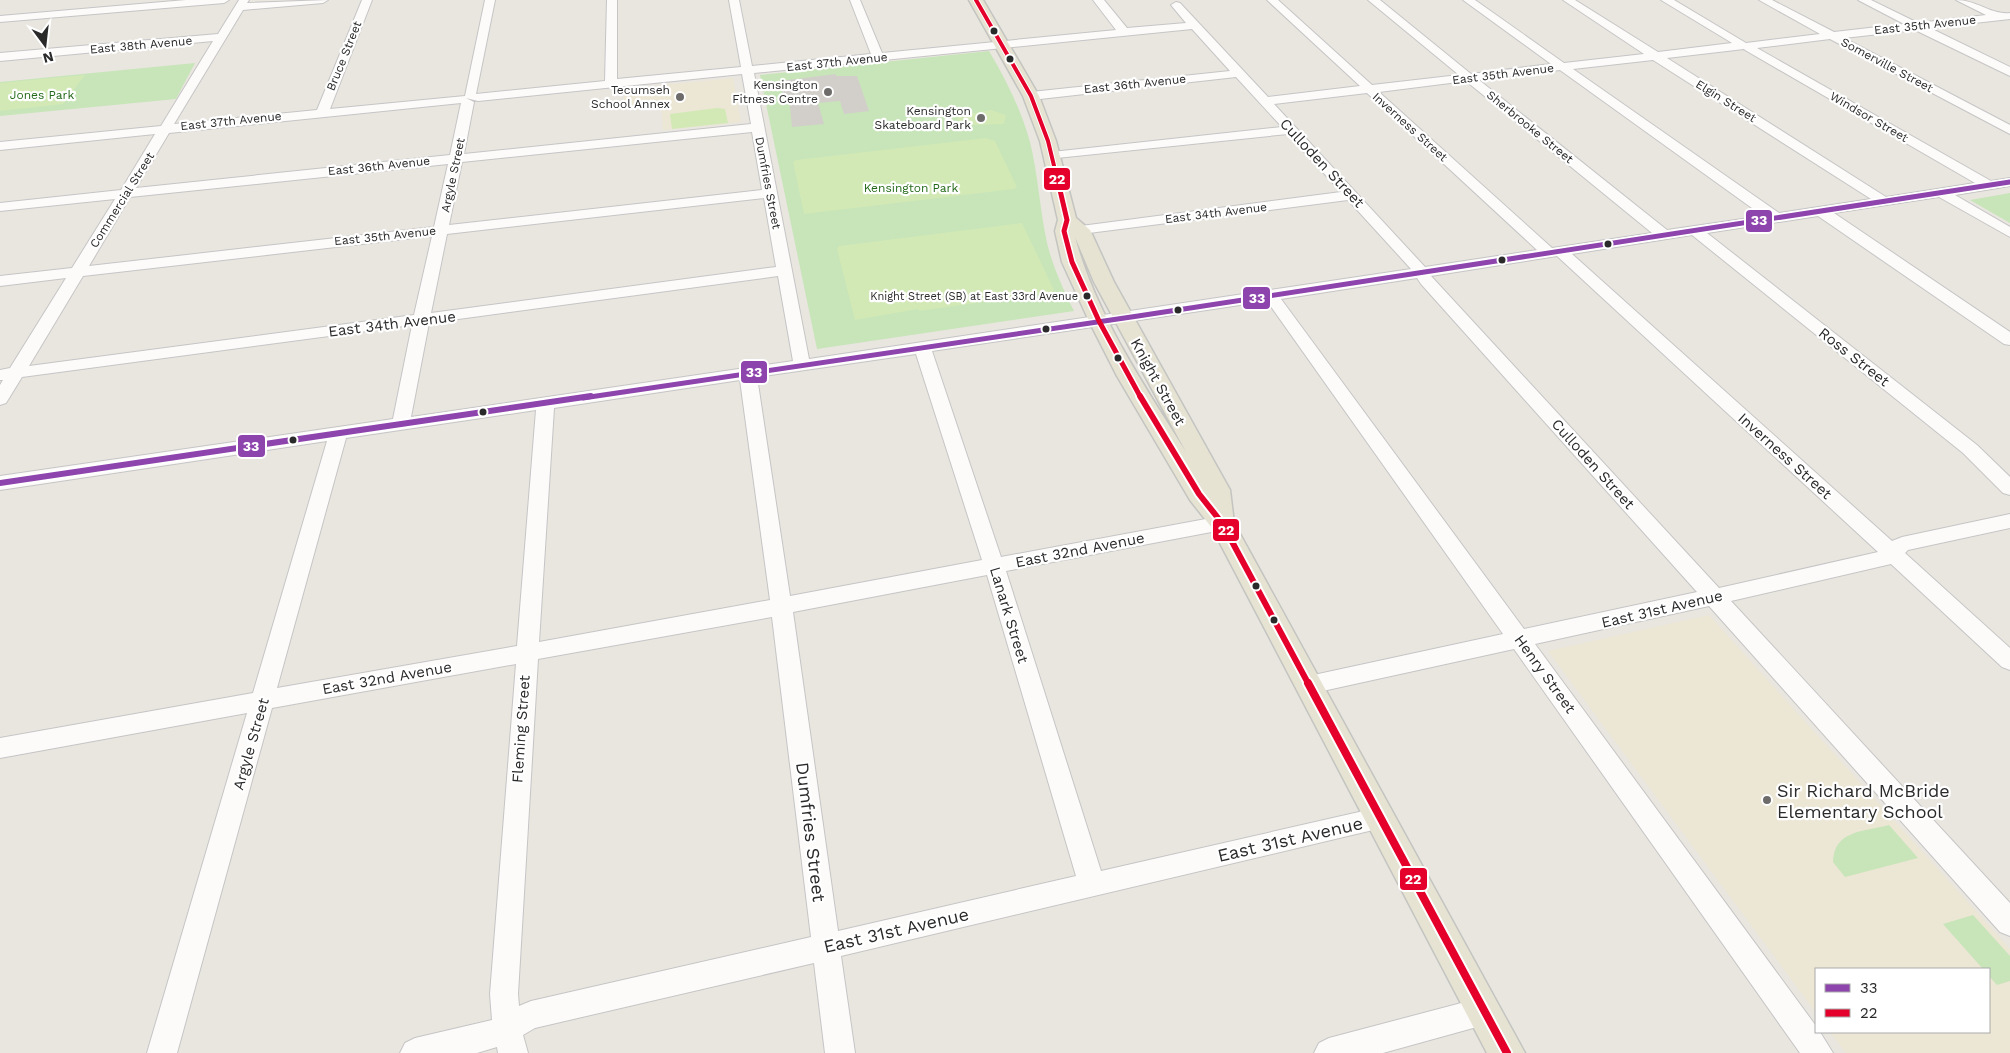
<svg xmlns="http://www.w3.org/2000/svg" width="2010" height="1053" font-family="'Work Sans',sans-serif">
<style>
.education{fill:#ece6d4}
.green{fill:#c7e5b8}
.pitch{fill:#d2e9b6}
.building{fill:#d2cfcb}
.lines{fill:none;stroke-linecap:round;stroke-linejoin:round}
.minor-casing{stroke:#c6c5c5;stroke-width:2}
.major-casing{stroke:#c4c4c1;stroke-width:3}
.minor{fill:#fcfbfa;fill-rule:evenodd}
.major{fill:#e6e3d3;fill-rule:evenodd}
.bus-1-far1-casing{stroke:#fff;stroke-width:8}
.bus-1-casing{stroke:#fff;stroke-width:10}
.bus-2-far3-casing{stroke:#fff;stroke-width:6}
.bus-2-far2-casing{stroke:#fff;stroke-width:8}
.bus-2-far1-casing{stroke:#fff;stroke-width:10}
.bus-2-casing{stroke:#fff;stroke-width:12}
.bus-1-far1{stroke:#8e44ad;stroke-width:5}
.bus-1{stroke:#8e44ad;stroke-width:6}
.bus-2-far3{stroke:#e4002b;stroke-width:4}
.bus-2-far2{stroke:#e4002b;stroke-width:5}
.bus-2-far1{stroke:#e4002b;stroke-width:6}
.bus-2{stroke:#e4002b;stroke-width:8}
.bus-dot{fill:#2a2a2a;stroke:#fff;stroke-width:2}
.poi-dot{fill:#6d6c6a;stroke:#fff;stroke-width:2}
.labels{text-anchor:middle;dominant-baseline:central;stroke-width:4.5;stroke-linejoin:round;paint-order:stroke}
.far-bus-label{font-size:11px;fill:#2a2a2a;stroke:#fff;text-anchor:end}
.far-street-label{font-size:12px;fill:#2a2a2a;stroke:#fff}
.far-poi-label{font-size:12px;fill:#2a2a2a;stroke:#fff;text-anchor:end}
.far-park-label{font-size:12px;fill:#236919;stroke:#fff}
.street-label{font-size:15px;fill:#2a2a2a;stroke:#fff}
.near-poi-label{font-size:18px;fill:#2a2a2a;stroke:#fff;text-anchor:start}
.near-street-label{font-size:18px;fill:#2a2a2a;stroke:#fff}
.line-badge{stroke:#fff;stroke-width:2}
.badge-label{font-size:14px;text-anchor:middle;font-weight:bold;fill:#fff}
</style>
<rect width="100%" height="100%" fill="#e9e6e0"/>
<g class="education">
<path d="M 733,78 L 741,122 L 663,130 L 661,105 L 624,109 L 624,89 Z"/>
<path d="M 1709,615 L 2010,949 L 2010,1053 L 1846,1053 L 1830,1032 L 1989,1032 L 1989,969 L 1816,969 L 1816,1013 L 1548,651 Z"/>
</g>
<g class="green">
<path d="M 989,51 C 1006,80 1021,109 1030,142 C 1038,175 1040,210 1047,243 C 1053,267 1063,289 1074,311 L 817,349 L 760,75 Z"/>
<path d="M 195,63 L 176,99 L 0,116 L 0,82 Z"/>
<path d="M 2010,193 L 2010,223 L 1970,200 Z"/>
<path d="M 1889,825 L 1918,858 L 1845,877 L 1833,862 C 1834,830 1863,832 1889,825 Z"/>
<path d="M 1973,915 L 2010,956 L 2010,981 L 1997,985 L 1989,976 L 1989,969 L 1983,969 L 1943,924 Z"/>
</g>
<g class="pitch">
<path d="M 85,75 L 63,104 L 0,111 L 0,83 Z"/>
<path d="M 717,108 L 725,109 L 728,123 L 672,129 L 670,114 Z"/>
<path d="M 991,110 L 1006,115 L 1004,124 L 974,125 L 957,120 L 958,116 Z"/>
<path d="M 986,138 L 995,141 L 1017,187 L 1014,189 L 804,214 L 793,162 L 796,160 Z"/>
<path d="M 1022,223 L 1054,290 L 1053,292 L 919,311 L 918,309 L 855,320 L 837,249 L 839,246 Z"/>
</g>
<path class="building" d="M 836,74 L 836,76 L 857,76 L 869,111 L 844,114 L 840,101 L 818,103 L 824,124 L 792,127 L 789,98 L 783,98 L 780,81 Z"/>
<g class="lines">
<defs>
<g id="minor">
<path d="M 186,0 L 229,0 L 224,3 L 0,22 L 0,16 Z"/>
<path d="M 239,0 L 249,0 L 247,3 L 328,0 L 323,3 L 243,10 L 174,124 L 317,110 L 362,0 L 372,0 L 330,109 L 465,96 L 485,0 L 495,0 L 476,94 L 605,81 L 607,0 L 617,0 L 617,79 L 741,67 L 729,0 L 739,0 L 752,66 L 871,54 L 850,0 L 860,0 L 882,53 L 1116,30 L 1093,0 L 1104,0 L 1127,28 L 1186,23 L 1171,5 L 1176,2 L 1180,3 L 1268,97 L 1360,86 L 1267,0 L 1278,0 L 1372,85 L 1459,75 L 1368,0 L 1380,0 L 1471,74 L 1551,64 L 1463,0 L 1475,0 L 1564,63 L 1644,54 L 1563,0 L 1575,0 L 1658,52 L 1732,43 L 1661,0 L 1674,0 L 1746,43 L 1820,34 L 1759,0 L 1772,0 L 1834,32 L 1904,24 L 1858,0 L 1871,0 L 1918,23 L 1986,15 L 1956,0 C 1977,0 1991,15 2010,13 L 2010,19 L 1930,28 L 2010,67 L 2010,76 L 1915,30 L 1844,38 L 2010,125 L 2010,134 L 1830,39 L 1757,48 L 1991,181 L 2010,178 L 2010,186 L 1955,195 L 2010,227 L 2010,237 L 1939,197 L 1834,213 L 2010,332 L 2010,345 L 2004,344 L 1818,216 L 1707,233 L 1977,445 L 2010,477 L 2010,495 L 2003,493 L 1963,453 L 1692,235 L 1572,254 L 1892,541 L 1902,537 L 2010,514 L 2010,528 L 1908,550 L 1905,553 L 2010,648 L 2010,670 L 2002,667 L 1891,564 L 1731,601 L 2010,903 L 2010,936 L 2000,932 L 1709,606 L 1535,644 L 1816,1026 L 1816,1032 L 1820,1032 L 1833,1053 L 1800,1053 L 1514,649 L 1309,694 L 1301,692 L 1298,685 L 1301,678 L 1309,676 L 1503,634 L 1267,301 L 932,351 L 1001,557 L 1222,516 L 1229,518 L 1232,523 L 1229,528 L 1222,530 L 1006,571 L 1101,871 L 1381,807 L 1390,810 L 1394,818 L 1390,826 L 841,956 L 855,1053 L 825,1053 L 814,963 L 535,1028 L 523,1035 L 528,1053 L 498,1053 L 497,1047 L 477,1053 L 400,1053 L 405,1043 L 415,1038 L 492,1020 L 490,994 L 516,664 L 272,708 L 177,1053 L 147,1053 L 247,713 L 0,758 L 0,738 L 253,693 L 327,441 L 0,490 L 0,476 L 393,419 L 412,325 L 22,377 L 6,403 L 0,405 L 0,385 L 3,380 L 0,380 L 0,370 L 10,368 L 66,278 L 0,286 L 0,276 L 72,268 L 115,199 L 0,211 L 0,203 L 121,190 L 155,134 L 0,150 L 0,142 L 161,126 L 213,41 L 0,61 L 0,53 L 218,34 ZM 1192,29 L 1230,71 L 1031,92 L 1025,96 L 1031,100 L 1236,77 L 1282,127 L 1052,152 L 1047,153 L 1045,156 L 1047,159 L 1288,134 L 1341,192 L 1081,226 L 1076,227 L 1074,230 L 1076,233 L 1081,234 L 1348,200 L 1411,269 L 809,359 L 754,73 ZM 1744,49 L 1745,50 L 1975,183 L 1886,197 L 1667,58 ZM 1653,60 L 1871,199 L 1779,213 L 1573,69 ZM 1560,70 L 1763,216 L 1667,230 L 1479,80 ZM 742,74 L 751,124 L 464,154 L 474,102 L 466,98 L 478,101 ZM 1466,81 L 1652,233 L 1552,248 L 1379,92 ZM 1367,93 L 1537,250 L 1425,267 L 1274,104 ZM 461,103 L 450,155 L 136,188 L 169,133 ZM 752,132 L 762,190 L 449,225 L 462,162 ZM 448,164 L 434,227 L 89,266 L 130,197 ZM 764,198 L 776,267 L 431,313 L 447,234 ZM 432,236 L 414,315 L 29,366 L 83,276 ZM 1557,256 L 1878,552 L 1719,588 L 1431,276 ZM 778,276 L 793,361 L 411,417 L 429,323 ZM 1417,278 L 1421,284 L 1697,592 L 1524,629 L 1281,299 ZM 916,354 L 982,560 L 790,596 L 757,377 ZM 740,380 L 770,600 L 539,642 L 554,408 ZM 536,410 L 517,646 L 277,688 L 346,438 ZM 987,575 L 1076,876 L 838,931 L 793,612 ZM 772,617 L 811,937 L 531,1001 L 519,1006 L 518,994 L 538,659 Z"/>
<path d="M 1484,997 L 1494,1001 L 1498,1011 L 1494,1021 L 1484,1025 L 1383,1053 L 1314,1053 L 1319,1043 L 1329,1038 Z"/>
</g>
<path id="major" d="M 969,0 L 983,0 L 1039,96 L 1056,141 L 1076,218 L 1090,230 L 1114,282 L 1230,490 L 1234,523 L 1525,1053 L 1487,1053 L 1212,528 L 1190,500 L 1117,376 L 1089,321 L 1062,262 L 1055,231 L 1058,220 L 1040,141 L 1023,96 ZM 1075,237 L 1094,282 L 1186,452 C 1144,385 1096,315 1075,237 Z"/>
</defs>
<use href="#minor" class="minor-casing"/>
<use href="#major" class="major-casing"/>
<use href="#minor" class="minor"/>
<use href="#major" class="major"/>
<defs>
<path id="bus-1-far1" d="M 583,398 L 1138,316 L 2010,182"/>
<path id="bus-1" d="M 0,483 L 591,396"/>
<path id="bus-2-far3" d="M 976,0 L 1031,96 L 1048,141 L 1056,174"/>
<path id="bus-2-far2" d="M 1056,173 L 1067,220 L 1064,231 L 1072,262 L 1099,321 L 1141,398"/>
<path id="bus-2-far1" d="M 1140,396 L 1199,494 L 1222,523 L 1309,685"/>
<path id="bus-2" d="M 1308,683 L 1507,1053"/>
</defs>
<use href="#bus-1-far1" class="bus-1-far1-casing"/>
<use href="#bus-1" class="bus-1-casing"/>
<use href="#bus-2-far3" class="bus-2-far3-casing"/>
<use href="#bus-2-far2" class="bus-2-far2-casing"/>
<use href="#bus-2-far1" class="bus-2-far1-casing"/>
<use href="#bus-2" class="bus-2-casing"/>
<use href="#bus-1-far1" class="bus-1-far1"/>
<use href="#bus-1" class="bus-1"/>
<use href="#bus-2-far3" class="bus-2-far3"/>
<use href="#bus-2-far2" class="bus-2-far2"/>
<use href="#bus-2-far1" class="bus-2-far1"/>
<use href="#bus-2" class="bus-2"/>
</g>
<g class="bus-dot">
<circle cx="994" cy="31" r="4.5"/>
<circle cx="1010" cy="59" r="4.5"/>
<circle cx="1608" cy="244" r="4.5"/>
<circle cx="1502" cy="260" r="4.5"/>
<circle cx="1087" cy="296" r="4.5"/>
<circle cx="1178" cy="310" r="4.5"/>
<circle cx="1046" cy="329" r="4.5"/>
<circle cx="1118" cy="358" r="4.5"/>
<circle cx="483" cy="412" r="4.5"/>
<circle cx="293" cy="440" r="4.5"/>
<circle cx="1256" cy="586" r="4.5"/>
<circle cx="1274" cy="620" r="4.5"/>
</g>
<g class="poi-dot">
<circle cx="828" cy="92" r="5"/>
<circle cx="680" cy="97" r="5"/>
<circle cx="981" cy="118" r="5"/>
<circle cx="1767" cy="800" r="5"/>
</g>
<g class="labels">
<g class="far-bus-label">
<text x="1078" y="296">Knight Street (SB) at East 33rd Avenue</text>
</g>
<g class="far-street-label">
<text transform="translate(1925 25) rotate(-6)">East 35th Avenue</text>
<text transform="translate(141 45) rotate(-5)">East 38th Avenue</text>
<text transform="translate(344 56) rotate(-68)">Bruce Street</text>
<text transform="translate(837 62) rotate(-6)">East 37th Avenue</text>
<text transform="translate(1887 65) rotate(28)">Somerville Street</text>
<text transform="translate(1503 74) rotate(-7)">East 35th Avenue</text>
<text transform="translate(1135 84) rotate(-6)">East 36th Avenue</text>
<text transform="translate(1726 101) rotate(32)">Elgin Street</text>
<text transform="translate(1869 117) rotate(30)">Windsor Street</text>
<text transform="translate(231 121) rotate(-6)">East 37th Avenue</text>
<text transform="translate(1410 127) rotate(42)">Inverness Street</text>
<text transform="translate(1530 127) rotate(39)">Sherbrooke Street</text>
<text transform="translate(379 166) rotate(-6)">East 36th Avenue</text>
<text transform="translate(453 175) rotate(-78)">Argyle Street</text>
<text transform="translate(768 183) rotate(79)">Dumfries Street</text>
<text transform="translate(122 200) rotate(-58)">Commercial Street</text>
<text transform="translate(1216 213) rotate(-7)">East 34th Avenue</text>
<text transform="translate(385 236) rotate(-6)">East 35th Avenue</text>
</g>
<g class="far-poi-label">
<text x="818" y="85">Kensington<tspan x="818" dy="14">Fitness Centre</tspan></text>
<text x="670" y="90">Tecumseh<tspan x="670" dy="14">School Annex</tspan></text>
<text x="971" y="111">Kensington<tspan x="971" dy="14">Skateboard Park</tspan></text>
</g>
<g class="far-park-label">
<text x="42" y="95">Jones Park</text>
<text x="911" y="188">Kensington Park</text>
</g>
<g class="street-label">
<text transform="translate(1322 163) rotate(47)">Culloden Street</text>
<text transform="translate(392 324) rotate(-7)">East 34th Avenue</text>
<text transform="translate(1854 357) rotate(38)">Ross Street</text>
<text transform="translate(1158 382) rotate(61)">Knight Street</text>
<text transform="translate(1785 456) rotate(42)">Inverness Street</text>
<text transform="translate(1593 464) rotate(48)">Culloden Street</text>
<text transform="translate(1080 550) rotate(-11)">East 32nd Avenue</text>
<text transform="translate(1662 609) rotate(-13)">East 31st Avenue</text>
<text transform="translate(1009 615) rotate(73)">Lanark Street</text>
<text transform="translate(1545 674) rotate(54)">Henry Street</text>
<text transform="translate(387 678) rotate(-10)">East 32nd Avenue</text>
<text transform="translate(521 729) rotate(-86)">Fleming Street</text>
<text transform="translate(251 744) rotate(-74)">Argyle Street</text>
</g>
<g class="near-poi-label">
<text x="1777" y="790">Sir Richard McBride<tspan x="1777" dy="21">Elementary School</tspan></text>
</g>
<g class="near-street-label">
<text transform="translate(811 832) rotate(83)">Dumfries Street</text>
<text transform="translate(1290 839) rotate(-13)">East 31st Avenue</text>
<text transform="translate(896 930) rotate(-13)">East 31st Avenue</text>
</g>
</g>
<g class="line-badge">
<rect x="1043" y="167" width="28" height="24" rx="5" fill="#e4002b"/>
<rect x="1745" y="209" width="28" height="24" rx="5" fill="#8e44ad"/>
<rect x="1242" y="286" width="29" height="24" rx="5" fill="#8e44ad"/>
<rect x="740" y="360" width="28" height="24" rx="5" fill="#8e44ad"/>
<rect x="237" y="434" width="29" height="24" rx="5" fill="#8e44ad"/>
<rect x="1212" y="518" width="28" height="24" rx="5" fill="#e4002b"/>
<rect x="1399" y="867" width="29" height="24" rx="5" fill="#e4002b"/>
</g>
<g class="badge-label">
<text x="1057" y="184">22</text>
<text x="1759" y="225">33</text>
<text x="1257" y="303">33</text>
<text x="754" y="377">33</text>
<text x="251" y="451">33</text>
<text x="1226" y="535">22</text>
<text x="1413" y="884">22</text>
</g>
<rect x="1815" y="968" width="175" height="65" fill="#ffffff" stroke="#aaaaaa"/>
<rect x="1825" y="984" width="25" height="8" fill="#8e44ad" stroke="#aaaaaa"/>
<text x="1860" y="993" font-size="15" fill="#2a2a2a">33</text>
<rect x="1825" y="1009" width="25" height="8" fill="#e4002b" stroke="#aaaaaa"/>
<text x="1860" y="1018" font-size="15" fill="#2a2a2a">22</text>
<g transform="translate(45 45) rotate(165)" stroke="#ffffff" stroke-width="4" paint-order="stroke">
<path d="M0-4L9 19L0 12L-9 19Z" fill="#2a2a2a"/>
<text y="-8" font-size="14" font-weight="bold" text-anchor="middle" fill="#2a2a2a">N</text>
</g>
</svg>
